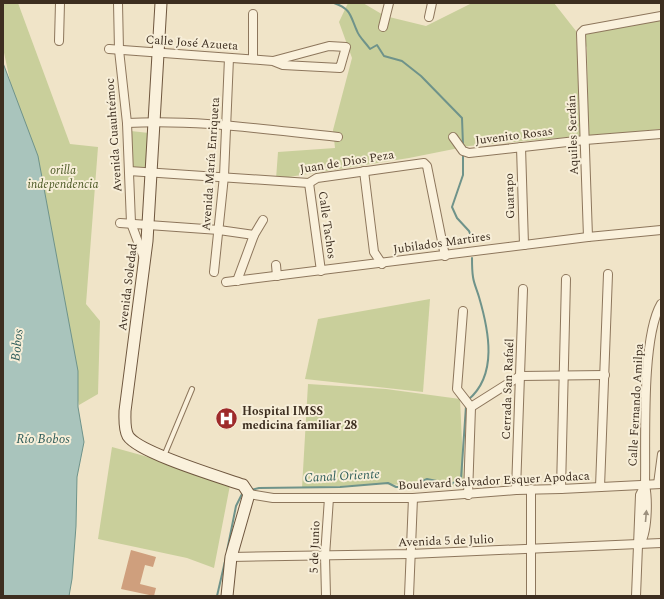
<svg xmlns="http://www.w3.org/2000/svg" width="664" height="599" font-family="Spectral,serif">
<style>
.green{fill:#c9cf9b}
.water{fill:#a9c4bc;stroke:#6f938a}
.lines{fill:none;stroke-linecap:round;stroke-linejoin:round}
.stream{stroke:#6f938a;stroke-width:2}
.building{fill:#cf9f7d}
.service-casing{stroke:#8d765c;stroke-width:6}
.pedestrian-casing{stroke:#8d765c;stroke-width:8}
.minor-casing{stroke:#8d765c;stroke-width:10}
.secondary-casing{stroke:#6f573f;stroke-width:13}
.service{stroke:#faf1dc;stroke-width:4}
.pedestrian{stroke:#faf1dc;stroke-width:6}
.minor{stroke:#faf1dc;stroke-width:8}
.secondary{stroke:#faf1dc;stroke-width:11}
.oneway{fill:#9c907e}
.labels{text-anchor:middle;dominant-baseline:central;stroke-width:4;stroke-linejoin:round;paint-order:stroke}
.street-label{font-size:12px;fill:#3d2e20;stroke:#f7eed8}
.park-label{font-size:12px;font-style:italic;fill:#4d5a26;stroke:#f7eed8}
.poi-label{font-size:12px;font-weight:bold;fill:#3d2e20;stroke:#f7eed8;text-anchor:start}
.water-label{font-size:13px;font-style:italic;fill:#2f5d5a;stroke:#f7eed8}
</style>
<rect width="100%" height="100%" fill="#f0e4c8"/>
<g class="green">
<path d="M 3,3 L 18,3 L 70,144 L 98,147 L 86,304 L 100,321 L 98,394 L 79,405 L 3,48 Z"/>
<path d="M 348,3 L 363,3 L 385,16 L 426,26 L 472,3 L 554,3 L 576,31 L 582,136 L 469,146 L 409,158 L 276,179 L 278,152 L 335,148 L 333,130 L 352,58 L 339,22 Z"/>
<path d="M 661,18 L 661,129 L 588,137 L 587,48 L 580,32 Z"/>
<path d="M 131,131 L 149,133 L 148,169 L 131,168 Z"/>
<path d="M 430,299 L 423,392 L 305,379 L 318,319 Z"/>
<path d="M 308,384 L 386,389 L 460,399 L 464,487 L 380,484 L 302,488 Z"/>
<path d="M 112,447 L 231,480 L 214,568 L 187,558 L 98,539 Z"/>
</g>
<path class="water" d="M 3,63 L 38,156 L 78,371 L 78,407 L 84,442 L 77,477 L 76,526 L 72,579 L 69,596 L 3,596 Z"/>
<g class="lines">
<g class="stream">
<path d="M 334,3 C 351,9 350,15 357,31 C 359,37 366,43 370,49 L 377,45 L 384,56 L 402,61 L 421,76 L 462,118 L 463,145"/>
<path d="M 463,154 L 463,175 L 452,207 L 457,218 L 469,231 L 474,243"/>
<path d="M 468,400 C 498,375 489,331 479,297 C 477,290 474,284 473,277 C 472,271 472,264 472,258"/>
<path d="M 251,490 L 259,488 L 340,487 L 388,483 L 396,487 L 409,487 L 427,479 L 451,484 L 461,479 L 466,406"/>
<path d="M 227,551 L 236,506 L 243,492"/>
<path d="M 217,596 L 226,557"/>
</g>
</g>
<path class="building" d="M 131,550 L 156,557 L 153,567 L 145,565 L 140,584 L 156,588 L 154,596 L 121,589 Z"/>
<g class="lines">
<defs>
<path id="service" d="M 164,456 L 192,389"/>
<path id="pedestrian" d="M 657,484 L 661,454"/>
<g id="minor">
<path d="M 118,3 L 119,50 L 127,123 L 131,223 L 144,258"/>
<path d="M 429,17 L 432,3"/>
<path d="M 383,27 L 389,3"/>
<path d="M 59,41 L 60,3"/>
<path d="M 109,49 L 273,61 L 283,65 L 340,68 L 346,47 L 329,46 L 273,61"/>
<path d="M 253,59 L 253,14"/>
<path d="M 127,123 C 197,119 268,130 338,137"/>
<path d="M 453,137 L 463,151 L 469,153 L 585,140 L 661,134"/>
<path d="M 521,147 L 524,245"/>
<path d="M 129,171 L 309,183 L 317,178 L 424,163 L 427,166 L 445,256"/>
<path d="M 364,171 L 374,252 L 382,264"/>
<path d="M 309,183 L 321,271"/>
<path d="M 120,223 L 219,230 L 254,235"/>
<path d="M 588,237 L 581,33 L 584,30 L 661,16"/>
<path d="M 276,265 L 277,276"/>
<path d="M 214,272 L 224,176 L 229,58"/>
<path d="M 237,281 L 254,235 L 263,220"/>
<path d="M 226,282 L 588,237 L 661,230"/>
<path d="M 463,311 L 457,389 L 471,407"/>
<path d="M 471,407 L 520,376 L 605,375"/>
<path d="M 600,487 L 608,274"/>
<path d="M 561,489 L 566,279"/>
<path d="M 516,490 L 523,289"/>
<path d="M 249,494 L 273,498 L 413,498 L 516,490 L 561,489 L 661,484"/>
<path d="M 468,495 L 471,407"/>
<path d="M 639,545 C 648,534 648,499 645,485 C 646,442 641,338 661,304"/>
<path d="M 231,557 L 410,554 L 661,543"/>
<path d="M 326,596 L 325,556 L 329,498"/>
<path d="M 409,596 L 413,498"/>
<path d="M 531,596 L 531,489"/>
<path d="M 636,596 L 640,495 L 645,485"/>
</g>
<path id="secondary" d="M 161,3 L 147,241 L 125,411 C 125,419 124,429 128,436 C 139,453 220,477 243,485 L 249,494 L 231,557 L 227,596"/>
</defs>
<use href="#service" class="service-casing"/>
<use href="#pedestrian" class="pedestrian-casing"/>
<use href="#minor" class="minor-casing"/>
<use href="#secondary" class="secondary-casing"/>
<use href="#service" class="service"/>
<use href="#pedestrian" class="pedestrian"/>
<use href="#minor" class="minor"/>
<use href="#secondary" class="secondary"/>
</g>
<defs><path id="oneway-solid" d="M-6-.8H1V-3.2L6.5 0L1 3.2V.8H-6Z"/></defs>
<use class="oneway" href="#oneway-solid" transform="translate(646 516) rotate(-85)"/>
<defs>
<symbol id="hospital-disc" viewBox="-11 -11 22 22"><circle r="9.5" fill="#9e2a2b" stroke="#f7eed8"/><path d="M-5-5h3v3.5h4V-5h3V5h-3V1.5h-4V5h-3Z" fill="#fff"/></symbol>
</defs>
<g fill-rule="evenodd">
<use href="#hospital-disc" x="214" y="406" width="25" height="25"/>
</g>
<g class="labels">
<g class="street-label">
<text transform="translate(192 43) rotate(4)">Calle José Azueta</text>
<text transform="translate(114 135) rotate(-94)">Avenida Cuauhtémoc</text>
<text transform="translate(573 135) rotate(-92)">Aquiles Serdán</text>
<text transform="translate(514 136) rotate(-7)">Juvenito Rosas</text>
<text transform="translate(347 162) rotate(-9)">Juan de Dios Peza</text>
<text transform="translate(211 164) rotate(-86)">Avenida María Enriqueta</text>
<text transform="translate(510 196) rotate(-92)">Guarapo</text>
<text transform="translate(327 225) rotate(82)">Calle Tachos</text>
<text transform="translate(442 243) rotate(-8)">Jubilados Martires</text>
<text transform="translate(128 287) rotate(-83)">Avenida Soledad</text>
<text transform="translate(508 389) rotate(-88)">Cerrada San Rafaél</text>
<text transform="translate(636 405) rotate(-87)">Calle Fernando Amilpa</text>
<text transform="translate(494 481) rotate(-3)">Boulevard Salvador Esquer Apodaca</text>
<text transform="translate(446 541) rotate(-2)">Avenida 5 de Julio</text>
<text transform="translate(315 547) rotate(-88)">5 de Junio</text>
</g>
<g class="park-label">
<text x="63" y="170">orilla<tspan x="63" dy="14">independencia</tspan></text>
</g>
<g class="poi-label">
<text x="242" y="411">Hospital IMSS<tspan x="242" dy="14">medicina familiar 28</tspan></text>
</g>
<g class="water-label">
<text transform="translate(17 345) rotate(-84)">Bobos</text>
<text x="43" y="439">Río Bobos</text>
<text transform="translate(342 476) rotate(-3)">Canal Oriente</text>
</g>
</g>
<rect width="664" height="599" fill="none" stroke="#3d2e20" stroke-width="8"/>
</svg>
